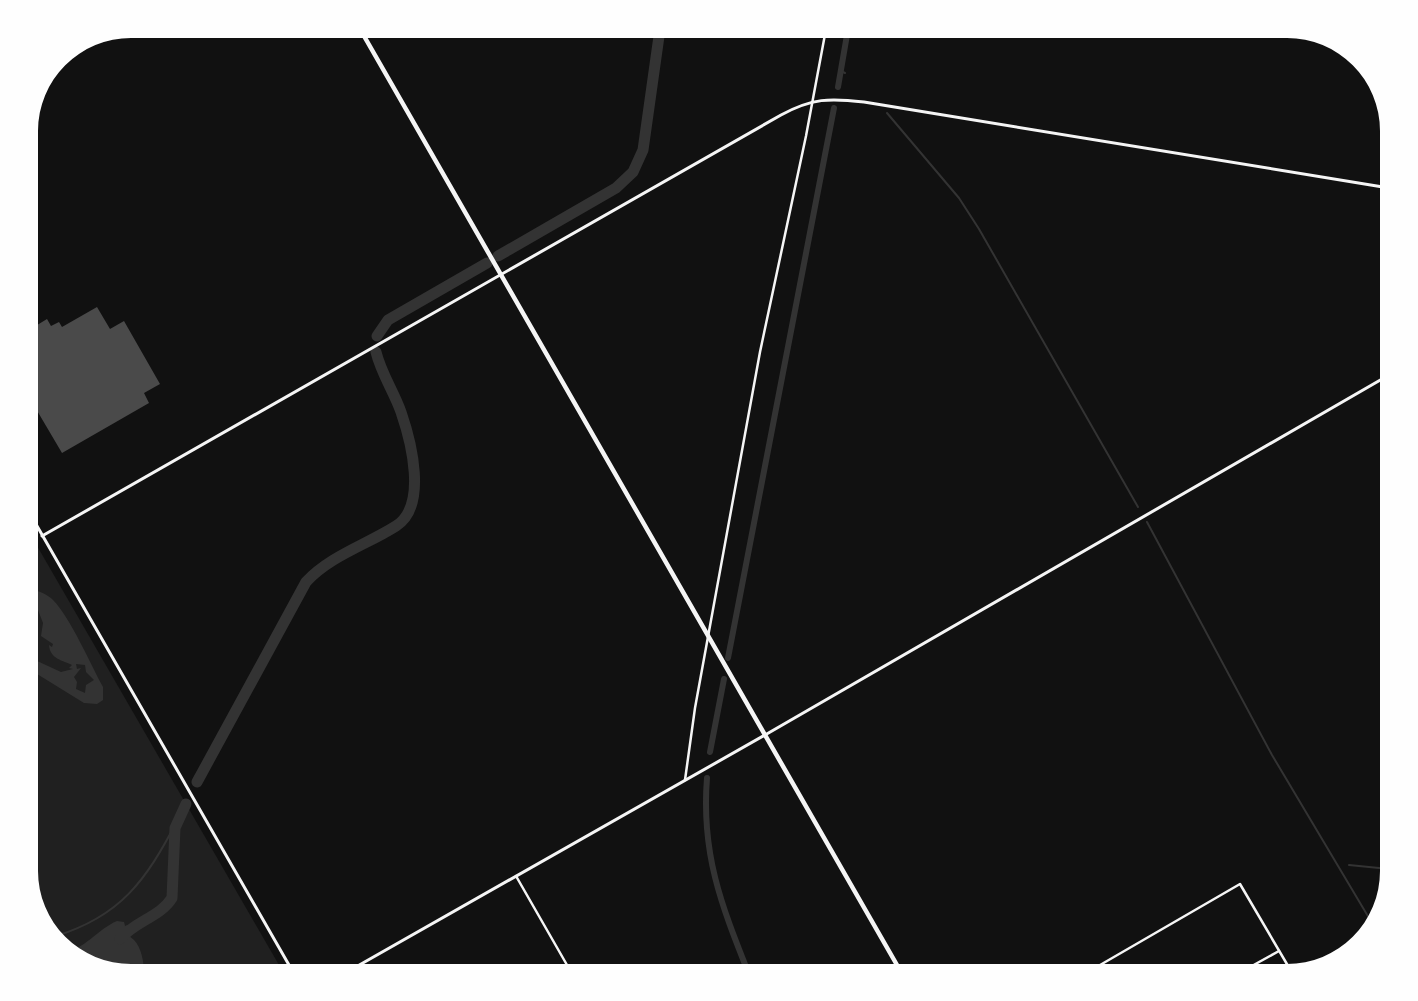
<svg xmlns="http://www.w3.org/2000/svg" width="1418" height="1001" font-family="'Public Sans',sans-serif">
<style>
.green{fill:#202020}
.water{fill:#333;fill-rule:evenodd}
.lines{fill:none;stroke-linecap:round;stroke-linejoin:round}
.stream{stroke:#333;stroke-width:2}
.canal{stroke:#333;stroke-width:6}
.river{stroke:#333;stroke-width:11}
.building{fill:#4a4a4a}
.minor{stroke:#f5f5f5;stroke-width:2.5}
.tertiary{stroke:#f5f5f5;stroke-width:3}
.primary{stroke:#f5f5f5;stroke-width:4.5}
</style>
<rect width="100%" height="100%" fill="#111"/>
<path class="green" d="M 29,532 L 283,972 L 130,972 L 69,951 L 39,916 L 29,877 Z"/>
<g class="water">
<path d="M 29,590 C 38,590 47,594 53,600 C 70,617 91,665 103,687 L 103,700 L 97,704 L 84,703 L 29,669 L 29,638 L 34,641 L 35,651 L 33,653 L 38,656 L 34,657 L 35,660 L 61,672 L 73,669 L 69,668 L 72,665 C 62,660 50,659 49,645 L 52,647 L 53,644 L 41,636 L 43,623 L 38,610 L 34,612 L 35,631 L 29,632 L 31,624 L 29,608 L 31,601 ZM 76,664 L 85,665 L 86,672 L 94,680 L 86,685 L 85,693 L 76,689 L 77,682 L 74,677 L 81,668 L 77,669 Z"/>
<path d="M 117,921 L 124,922 L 125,926 L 128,925 L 128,935 C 130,937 132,938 134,940 C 141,947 145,964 143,972 L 130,972 L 68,951 C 87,947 98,929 117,921 Z"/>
</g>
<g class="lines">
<g class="stream">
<path d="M 841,71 L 845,73"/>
<path d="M 887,113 L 959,198 L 979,229 L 1138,507"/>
<path d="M 1147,522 L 1272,755 L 1372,923"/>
<path d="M 1349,865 L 1389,869"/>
<path d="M 56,936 C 121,916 146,880 176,823"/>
</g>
<g class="canal">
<path d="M 838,87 L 848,29"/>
<path d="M 728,658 L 834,108"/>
<path d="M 710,752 L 724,679"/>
<path d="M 707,778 C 701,853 721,904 748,972"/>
</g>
<g class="river">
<path d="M 498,256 L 616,188 L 633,172 L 643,150 L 660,29"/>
<path d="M 377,336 L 388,320 L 487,263"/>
<path d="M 197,782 L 306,582 C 330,556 366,545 396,526 C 428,506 411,441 401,412 C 394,392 381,373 376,352"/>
<path d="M 120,939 C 135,921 160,917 172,898 L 175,828 L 186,804"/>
</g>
</g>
<path class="building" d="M 97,307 L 110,329 L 124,321 L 160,384 L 144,393 L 149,403 L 62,453 L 29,397 L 29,330 L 47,319 L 51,326 L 59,322 L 62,327 Z"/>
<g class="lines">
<g class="minor">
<path d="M 685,780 L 695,708 L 760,352 L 806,136 L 826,29"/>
<path d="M 516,876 L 571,972"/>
<path d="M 1088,972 L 1240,884 L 1291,971"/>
<path d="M 1241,972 L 1279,951"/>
</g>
<g class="tertiary">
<path d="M 29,512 L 293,972"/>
<path d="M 42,536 L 781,115 C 812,98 830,98 864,102 L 1389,188"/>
<path d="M 347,972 L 765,735 L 1389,375"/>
</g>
<path class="primary" d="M 360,29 L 901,972"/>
</g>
<path d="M0 0H1418V1001H0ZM131 38H1287A93 93 0 0 1 1380 131V871A93 93 0 0 1 1287 964H131A93 93 0 0 1 38 871V131A93 93 0 0 1 131 38Z" fill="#fefefe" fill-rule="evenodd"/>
</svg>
